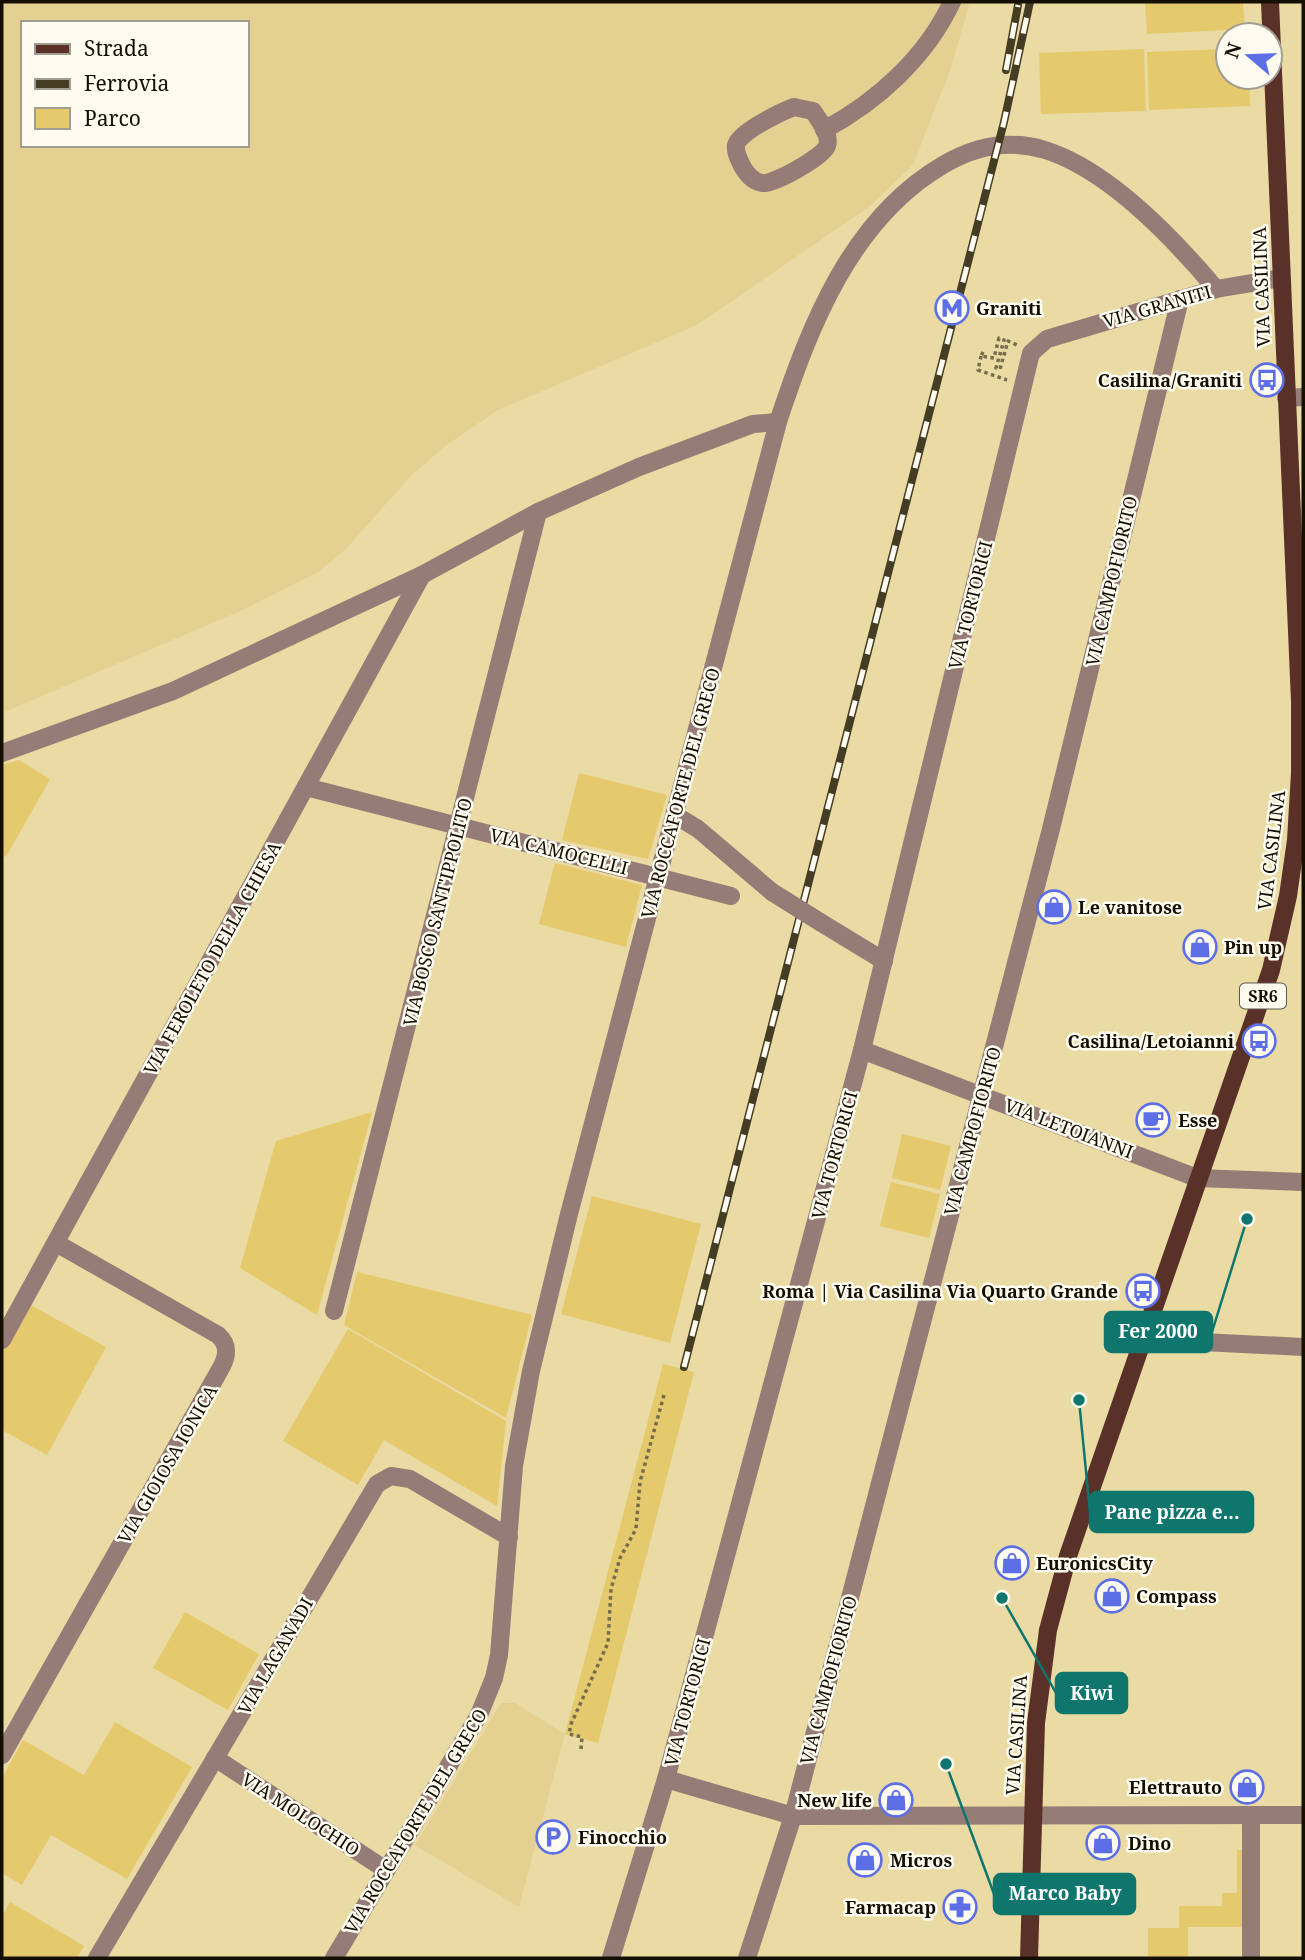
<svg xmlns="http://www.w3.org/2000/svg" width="1305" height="1960" font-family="'Noto Serif',serif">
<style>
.built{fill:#e4d192;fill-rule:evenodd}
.green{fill:#e5c96d}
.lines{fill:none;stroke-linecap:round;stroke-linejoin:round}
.path{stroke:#776c4b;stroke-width:3.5;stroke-dasharray:3.5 3.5;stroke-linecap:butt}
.street{stroke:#967c76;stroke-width:18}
.primary{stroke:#5a3128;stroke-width:18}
.rail-casing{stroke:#453c24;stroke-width:8}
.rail{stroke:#fefbf0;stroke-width:5;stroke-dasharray:16;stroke-linecap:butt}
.street-bridge{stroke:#967c76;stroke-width:18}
.labels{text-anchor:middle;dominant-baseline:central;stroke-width:5;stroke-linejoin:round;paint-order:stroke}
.shield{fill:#fefbf0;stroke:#5b5648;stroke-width:2}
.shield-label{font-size:16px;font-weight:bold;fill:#150f00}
.street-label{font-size:18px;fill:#150f00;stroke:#fefbf0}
.poi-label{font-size:18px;font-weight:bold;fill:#150f00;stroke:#fefbf0;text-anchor:start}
.leader{fill:none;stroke:#0f766e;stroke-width:2.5}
.callout-dot{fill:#0f766e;stroke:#fefbf0;stroke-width:2.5}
.callout{fill:#0f766e;stroke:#0f766e;stroke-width:2.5}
.callout-label{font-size:19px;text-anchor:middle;font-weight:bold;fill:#fff}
</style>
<rect width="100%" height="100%" fill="#eadaa3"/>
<g class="built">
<path d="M 2,2 L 970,2 L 951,68 L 913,165 L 870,206 L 697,325 L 498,410 L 445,446 L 409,478 L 345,550 L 318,572 L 245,609 L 2,713 ZM 23,23 L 247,23 L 247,145 L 23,145 Z"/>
<path d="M 501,1703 L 515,1703 L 565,1734 L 519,1907 L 415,1845 Z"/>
</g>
<g class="green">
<path d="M 1145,2 L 1243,2 L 1245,29 L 1147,34 Z"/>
<path d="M 1144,49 L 1146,111 L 1041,114 L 1039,53 Z"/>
<path d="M 1228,49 L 1228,77 L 1249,77 L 1250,106 L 1149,110 L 1147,52 Z"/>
<path d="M 19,760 L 50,779 L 6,857 L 2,855 L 2,765 Z"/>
<path d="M 579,773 L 667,795 L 648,859 L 562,840 Z"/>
<path d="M 555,863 L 642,885 L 626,947 L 539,924 Z"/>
<path d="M 372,1112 L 317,1315 L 240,1268 L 276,1141 Z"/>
<path d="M 902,1134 L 951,1146 L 940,1190 L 892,1178 Z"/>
<path d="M 891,1182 L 940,1194 L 929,1238 L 880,1226 Z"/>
<path d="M 592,1196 L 701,1224 L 670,1343 L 561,1314 Z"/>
<path d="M 357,1272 L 532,1315 L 506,1418 L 344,1325 Z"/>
<path d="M 29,1304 L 106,1347 L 47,1455 L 2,1430 L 2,1353 Z"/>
<path d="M 348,1329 L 506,1421 L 497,1506 L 384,1440 L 358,1485 L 283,1441 Z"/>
<path d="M 663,1364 L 694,1372 L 598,1743 L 565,1734 Z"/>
<path d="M 185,1612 L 259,1654 L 228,1710 L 153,1668 Z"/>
<path d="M 115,1722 L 192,1767 L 127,1879 L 51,1835 L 22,1885 L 2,1873 L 2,1778 L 23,1740 L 84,1775 Z"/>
<path d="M 1237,1850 L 1246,1850 L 1246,1927 L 1188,1927 L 1188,1958 L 1148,1958 L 1148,1928 L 1179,1928 L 1179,1906 L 1222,1906 L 1222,1893 L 1237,1893 Z"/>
<path d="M 10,1902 L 84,1946 L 77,1958 L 2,1958 L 2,1916 Z"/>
</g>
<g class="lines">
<g class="path">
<path d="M 983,352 L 981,356 L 994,358 L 999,338 L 1004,340 L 996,368 L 1000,369 L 1008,341 L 1017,345"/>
<path d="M 981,356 L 978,370 L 1007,380"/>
<path d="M 581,1749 L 582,1737 L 569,1734 L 571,1724 L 608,1643 L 611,1589 L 620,1558 L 636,1529 L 640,1482 L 664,1395"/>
</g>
<g class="street">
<path d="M 794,107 L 813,111 C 819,120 831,135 827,146 C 823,157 773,185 762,183 C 752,181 747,174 742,166 C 739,159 735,153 736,145 C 739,132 781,112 794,107 Z"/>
<path d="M 824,130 C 878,101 926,57 952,2"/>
<path d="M 1286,398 L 1303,397"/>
<path d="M 2,753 L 173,691 L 422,575 L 538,512 L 639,467 L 753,424 L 778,422"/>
<path d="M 306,787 L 731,896"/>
<path d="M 675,815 L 698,829 L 772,892"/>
<path d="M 820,922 L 884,961"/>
<path d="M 862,1050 L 1197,1178 L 1303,1182"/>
<path d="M 334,1311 L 538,512"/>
<path d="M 1142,1339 L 1303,1347"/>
<path d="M 2,1340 L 422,575"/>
<path d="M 2,1755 L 222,1366 C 228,1354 228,1344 218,1335 L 56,1243"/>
<path d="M 215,1758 L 386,1870"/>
<path d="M 666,1779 L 793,1816 L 1303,1815"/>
<path d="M 1251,1816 L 1251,1958"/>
<path d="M 97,1958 L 377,1484 L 391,1476 L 410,1479 L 509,1537"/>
<path d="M 334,1958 L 479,1715 L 494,1678 L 499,1655 L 514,1466 L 531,1371 L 569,1214 L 778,422 C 810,325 851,219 943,165 C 975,146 1009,139 1045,150 C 1109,170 1174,239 1216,289"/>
<path d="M 611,1958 L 666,1779 L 862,1050 L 1031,353 L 1047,339 L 1216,289 L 1281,278"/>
<path d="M 747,1958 L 793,1816 L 1051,829 L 1180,299"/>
</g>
<path class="primary" d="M 1029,1958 L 1036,1723 L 1048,1630 L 1068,1556 L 1271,970 L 1288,896 L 1296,840 L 1300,773 L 1300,701 L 1270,2"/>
<defs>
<g id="rail">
<path d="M 1006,70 L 1018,5"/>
<path d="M 684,1367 L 1004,122 L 1030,2"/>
</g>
</defs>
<use href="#rail" class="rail-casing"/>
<use href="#rail" class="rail"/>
<path class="street-bridge" d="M 772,892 L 820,922"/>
</g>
<defs>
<symbol id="metro-ring" viewBox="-11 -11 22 22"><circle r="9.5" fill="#fefbf0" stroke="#5d6fe6" stroke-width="1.5"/><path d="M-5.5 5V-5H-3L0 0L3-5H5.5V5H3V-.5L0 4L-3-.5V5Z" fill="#5d6fe6"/></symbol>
<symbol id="bus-ring" viewBox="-11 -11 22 22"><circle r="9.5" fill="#fefbf0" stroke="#5d6fe6" stroke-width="1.5"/><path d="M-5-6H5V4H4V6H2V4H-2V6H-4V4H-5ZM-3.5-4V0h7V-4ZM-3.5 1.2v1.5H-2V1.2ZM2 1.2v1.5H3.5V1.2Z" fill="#5d6fe6"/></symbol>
<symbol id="shop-ring" viewBox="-11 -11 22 22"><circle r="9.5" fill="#fefbf0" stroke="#5d6fe6" stroke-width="1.5"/><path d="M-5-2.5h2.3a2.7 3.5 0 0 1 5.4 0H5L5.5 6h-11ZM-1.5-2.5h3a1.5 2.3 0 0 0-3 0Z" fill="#5d6fe6"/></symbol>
<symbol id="cafe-ring" viewBox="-11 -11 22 22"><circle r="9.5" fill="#fefbf0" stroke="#5d6fe6" stroke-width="1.5"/><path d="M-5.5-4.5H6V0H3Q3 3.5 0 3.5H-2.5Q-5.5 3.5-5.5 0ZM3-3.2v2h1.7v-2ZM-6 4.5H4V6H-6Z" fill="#5d6fe6"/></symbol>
<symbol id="parking-ring" viewBox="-11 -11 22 22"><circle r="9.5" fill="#fefbf0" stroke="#5d6fe6" stroke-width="1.5"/><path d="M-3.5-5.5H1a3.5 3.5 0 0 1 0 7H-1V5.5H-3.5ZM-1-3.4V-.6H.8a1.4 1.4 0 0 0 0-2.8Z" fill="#5d6fe6"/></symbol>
<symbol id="pharmacy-ring" viewBox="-11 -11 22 22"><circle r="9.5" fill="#fefbf0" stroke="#5d6fe6" stroke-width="1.5"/><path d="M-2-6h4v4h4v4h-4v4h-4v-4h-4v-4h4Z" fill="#5d6fe6"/></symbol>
</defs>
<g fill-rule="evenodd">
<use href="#metro-ring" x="933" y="289" width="38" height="38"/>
<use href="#bus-ring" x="1248" y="361" width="38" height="38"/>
<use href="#shop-ring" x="1035" y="888" width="38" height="38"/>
<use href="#shop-ring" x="1181" y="928" width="38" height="38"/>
<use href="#bus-ring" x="1240" y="1022" width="38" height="38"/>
<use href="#cafe-ring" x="1134" y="1101" width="38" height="38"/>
<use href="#bus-ring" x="1124" y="1272" width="38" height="38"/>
<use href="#shop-ring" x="993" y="1544" width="38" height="38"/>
<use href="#shop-ring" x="1093" y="1577" width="38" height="38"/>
<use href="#shop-ring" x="1228" y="1768" width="38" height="38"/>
<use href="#shop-ring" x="877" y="1781" width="38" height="38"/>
<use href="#parking-ring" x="534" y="1818" width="38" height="38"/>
<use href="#shop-ring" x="1084" y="1824" width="38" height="38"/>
<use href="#shop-ring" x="846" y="1841" width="38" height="38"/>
<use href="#pharmacy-ring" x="941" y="1888" width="38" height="38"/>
</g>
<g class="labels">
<rect class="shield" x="1240" y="983.5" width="46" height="25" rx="5"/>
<g class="shield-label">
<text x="1263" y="996">SR6</text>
</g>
<g class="street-label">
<text transform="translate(1261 287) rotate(-92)">VIA CASILINA</text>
<text transform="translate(1157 306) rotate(-16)">VIA GRANITI</text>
<text transform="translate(1111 581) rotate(-77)">VIA CAMPOFIORITO</text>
<text transform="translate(970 605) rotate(-76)">VIA TORTORICI</text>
<text transform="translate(680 793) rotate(-75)">VIA ROCCAFORTE DEL GRECO</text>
<text transform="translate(1271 850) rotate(-83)">VIA CASILINA</text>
<text transform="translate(559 851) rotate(14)">VIA CAMOCELLI</text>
<text transform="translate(437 912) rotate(-76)">VIA BOSCO SANT'IPPOLITO</text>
<text transform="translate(212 958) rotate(-61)">VIA FEROLETO DELLA CHIESA</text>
<text transform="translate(1069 1128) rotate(21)">VIA LETOIANNI</text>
<text transform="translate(972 1131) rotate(-75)">VIA CAMPOFIORITO</text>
<text transform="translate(834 1155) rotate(-75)">VIA TORTORICI</text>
<text transform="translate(167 1464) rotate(-60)">VIA GIOIOSA IONICA</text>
<text transform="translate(275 1656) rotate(-60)">VIA LAGANADI</text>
<text transform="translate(828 1680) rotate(-75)">VIA CAMPOFIORITO</text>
<text transform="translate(687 1702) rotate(-75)">VIA TORTORICI</text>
<text transform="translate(1016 1735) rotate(-86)">VIA CASILINA</text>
<text transform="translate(301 1814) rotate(33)">VIA MOLOCHIO</text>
<text transform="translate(415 1821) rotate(-59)">VIA ROCCAFORTE DEL GRECO</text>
</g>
<g class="poi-label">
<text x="976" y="308">Graniti</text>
<text x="1242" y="380" text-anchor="end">Casilina/Graniti</text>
<text x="1078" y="907">Le vanitose</text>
<text x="1224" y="947">Pin up</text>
<text x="1234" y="1041" text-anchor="end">Casilina/Letoianni</text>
<text x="1178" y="1120">Esse</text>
<text x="1118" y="1291" text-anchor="end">Roma | Via Casilina Via Quarto Grande</text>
<text x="1036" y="1563">EuronicsCity</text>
<text x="1136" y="1596">Compass</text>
<text x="1222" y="1787" text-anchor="end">Elettrauto</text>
<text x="872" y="1800" text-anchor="end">New life</text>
<text x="578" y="1837">Finocchio</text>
<text x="1128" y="1843">Dino</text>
<text x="890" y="1860">Micros</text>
<text x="936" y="1907" text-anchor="end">Farmacap</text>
</g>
</g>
<path class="leader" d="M1247 1219L1212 1332M1079 1400L1090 1512M1002 1598L1056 1693M946 1764L994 1894"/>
<g class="callout-dot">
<circle cx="1247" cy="1219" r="7"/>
<circle cx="1079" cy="1400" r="7"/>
<circle cx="1002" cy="1598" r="7"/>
<circle cx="946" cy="1764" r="7"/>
</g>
<g class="callout">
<rect x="1105" y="1312" width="107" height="40" rx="7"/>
<rect x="1090" y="1492" width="163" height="40" rx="7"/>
<rect x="1056" y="1673" width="71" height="40" rx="7"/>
<rect x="994" y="1874" width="141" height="40" rx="7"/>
</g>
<g class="callout-label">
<text x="1158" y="1338">Fer 2000</text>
<text x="1172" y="1519">Pane pizza e...</text>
<text x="1092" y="1700">Kiwi</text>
<text x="1065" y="1900">Marco Baby</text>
</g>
<rect width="1305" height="1960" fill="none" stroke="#150f00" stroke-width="7"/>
<rect x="21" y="21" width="228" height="126" fill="#fefbf0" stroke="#a19d90" stroke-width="2"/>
<rect x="35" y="44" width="35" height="10" fill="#5a3128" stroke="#a19d90" stroke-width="2"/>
<text x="84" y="56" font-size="21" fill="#150f00">Strada</text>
<rect x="35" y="79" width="35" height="10" fill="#453c24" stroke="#a19d90" stroke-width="2"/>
<text x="84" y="91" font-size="21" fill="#150f00">Ferrovia</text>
<rect x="35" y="108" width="35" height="21" fill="#e5c96d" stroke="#a19d90" stroke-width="2"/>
<text x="84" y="126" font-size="21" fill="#150f00">Parco</text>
<g transform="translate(1249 56) rotate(289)"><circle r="33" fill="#fefbf0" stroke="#a19d90" stroke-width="2"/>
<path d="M0-5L12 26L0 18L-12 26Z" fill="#5d6fe6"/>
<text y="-10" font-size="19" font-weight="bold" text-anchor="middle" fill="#150f00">N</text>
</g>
</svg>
